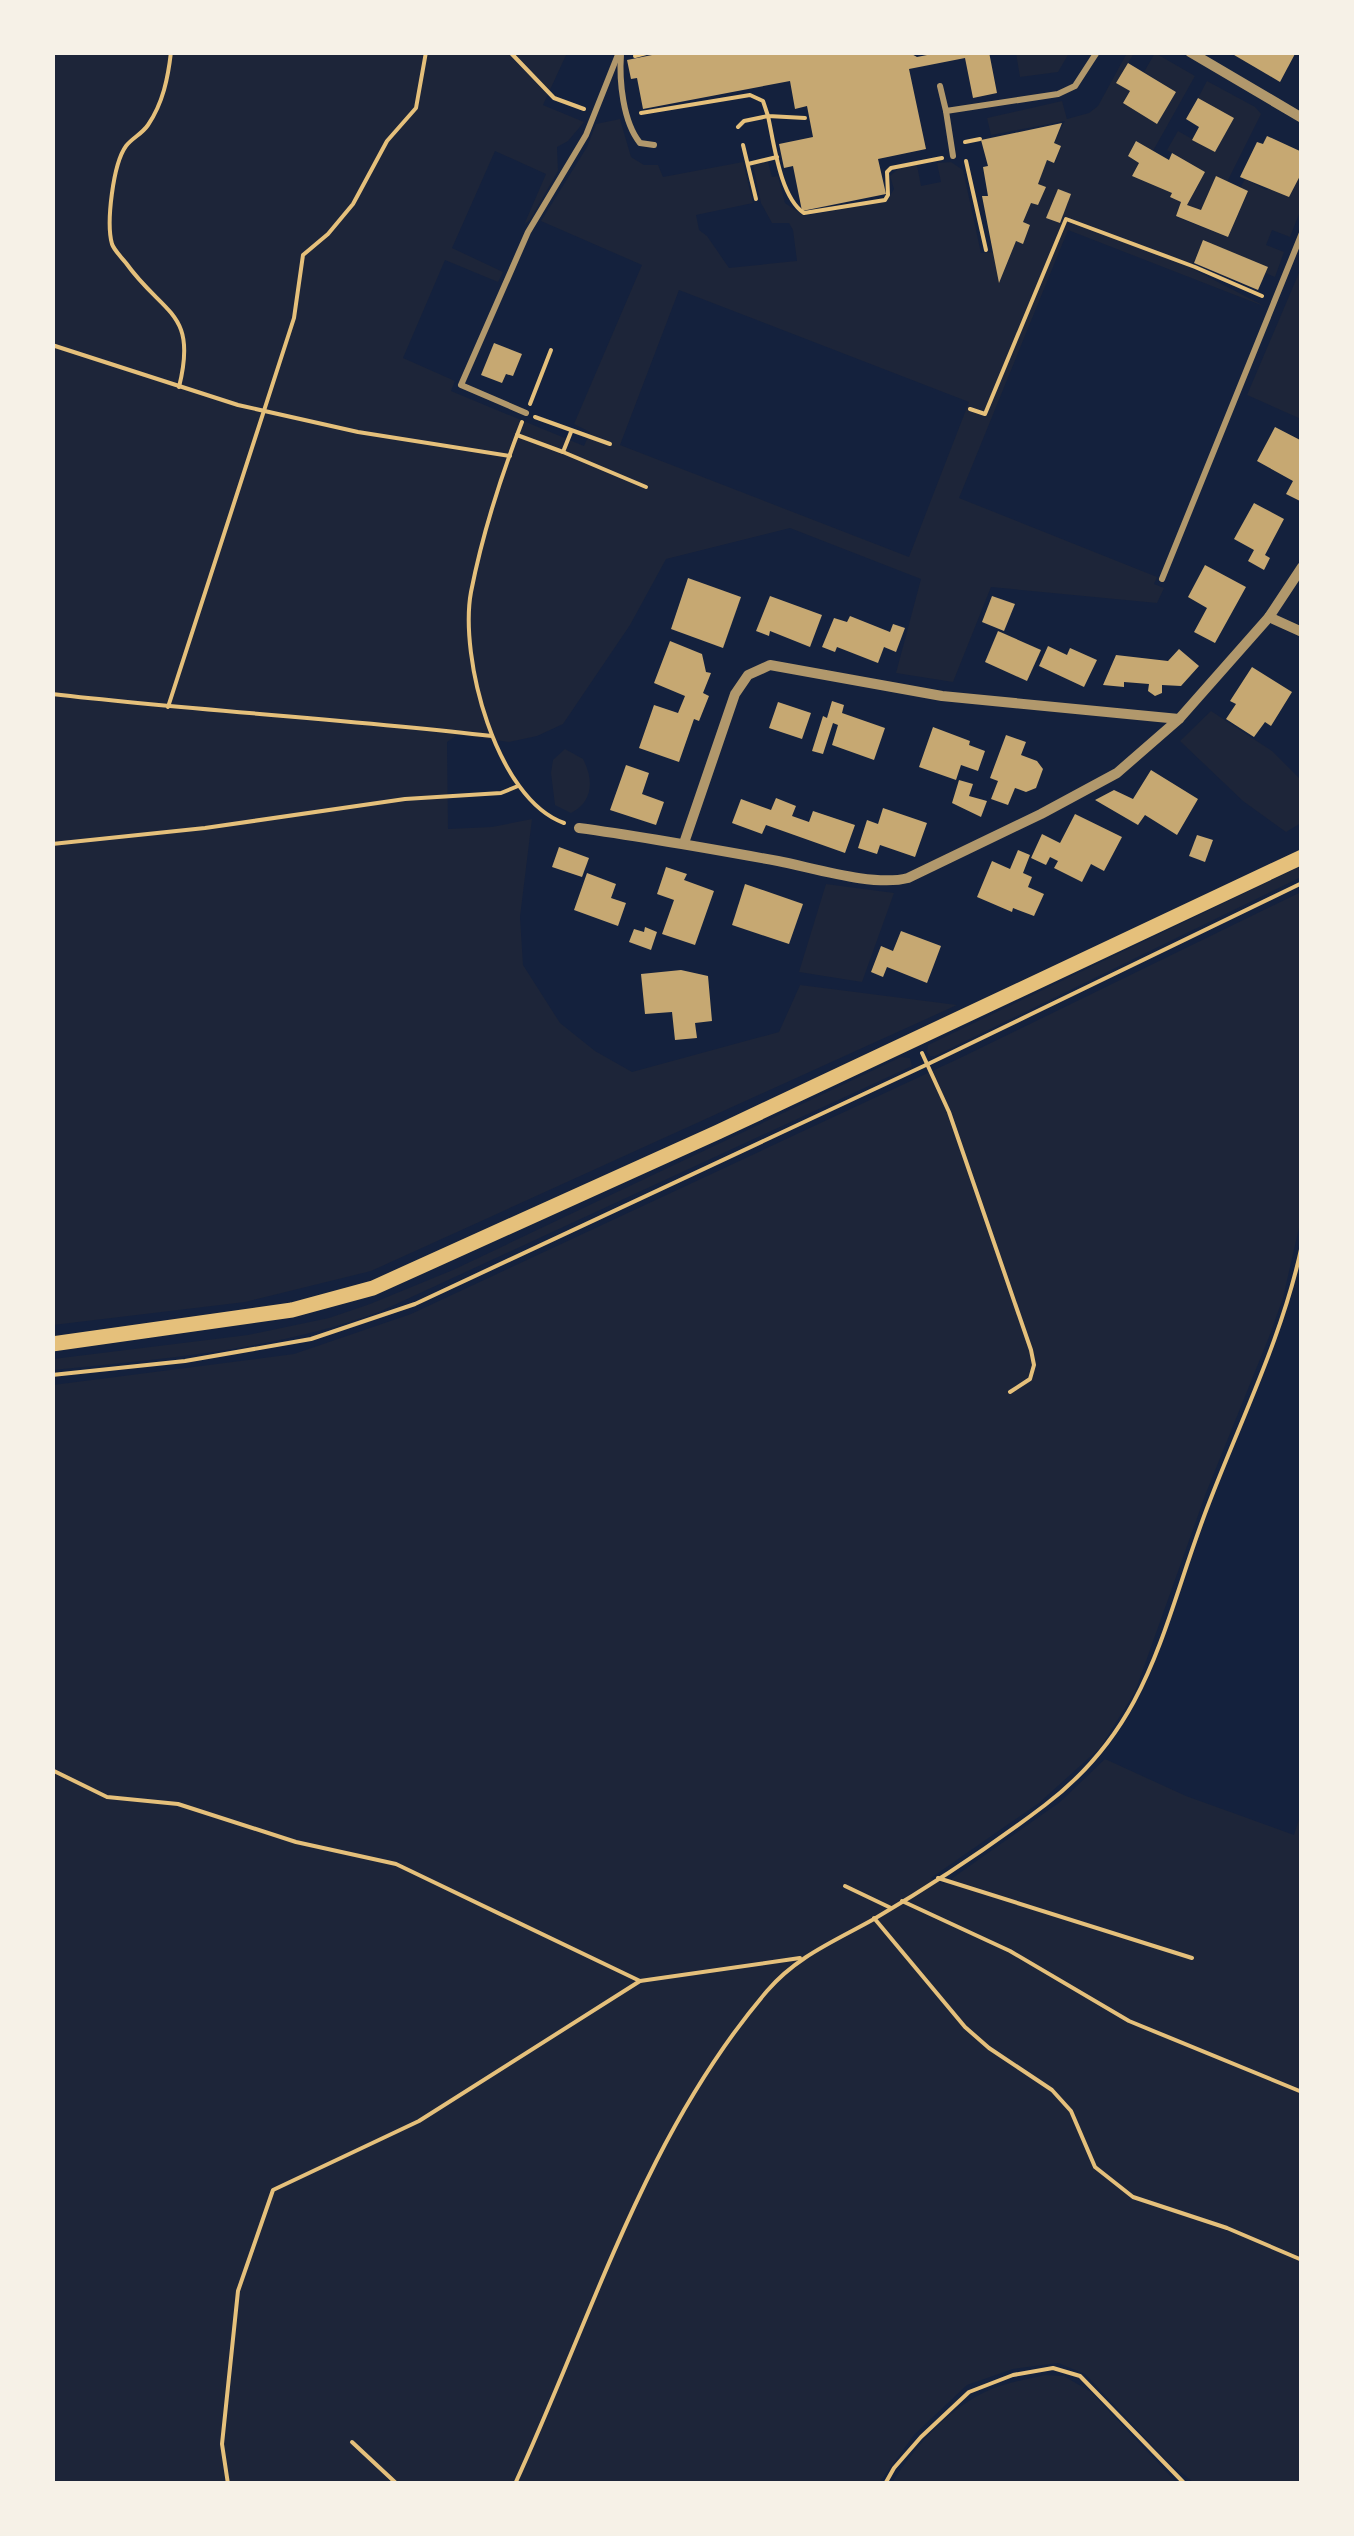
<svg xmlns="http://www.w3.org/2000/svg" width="1354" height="2536" font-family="Rubik,sans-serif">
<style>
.green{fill:#1d2539;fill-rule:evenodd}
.building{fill:#c6a872}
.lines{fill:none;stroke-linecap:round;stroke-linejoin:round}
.path{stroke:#e5c07b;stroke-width:4}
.service{stroke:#b1986c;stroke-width:6}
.minor{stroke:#b1986c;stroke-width:10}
.secondary{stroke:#e5c07b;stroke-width:15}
</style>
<rect width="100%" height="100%" fill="#14213d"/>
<g class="green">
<path d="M 52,53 L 567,53 L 543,105 L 584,122 L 568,141 L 557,147 L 558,171 L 530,220 L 524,225 L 546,174 L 495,151 L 452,248 L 503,272 L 498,282 L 445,260 L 403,358 L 455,381 L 451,391 L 584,446 L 590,432 L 574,424 L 642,265 L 541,221 L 587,147 L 596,124 L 620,119 L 631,157 L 644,165 L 658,165 L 663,177 L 743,162 L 753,203 L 696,215 L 699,230 L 707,236 L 729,268 L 797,261 L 793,230 L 789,223 L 772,223 L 761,203 L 753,165 L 768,162 L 772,177 L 778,176 L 785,203 L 804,216 L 887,201 L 894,189 L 890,176 L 899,168 L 917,165 L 921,186 L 941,182 L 937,163 L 951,162 L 963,170 L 981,253 L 993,252 L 1000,281 L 1016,241 L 1023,243 L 1030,226 L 1023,222 L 1031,203 L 1038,205 L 1045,188 L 1038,184 L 1047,160 L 1055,163 L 1061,147 L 1054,143 L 1065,121 L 991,135 L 987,118 L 1062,101 L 1067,119 L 1089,113 L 1098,106 L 1127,53 L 1134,53 L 1117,82 L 1130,91 L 1123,103 L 1157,123 L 1176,92 L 1144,72 L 1155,53 L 1195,76 L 1153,151 L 1136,142 L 1128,156 L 1139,163 L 1132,176 L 1172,193 L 1170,197 L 1181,202 L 1176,217 L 1228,237 L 1248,192 L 1240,188 L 1245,179 L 1266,190 L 1301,172 L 1301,209 L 1290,237 L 1272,230 L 1266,245 L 1284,252 L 1275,277 L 1265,273 L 1268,268 L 1203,241 L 1191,268 L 1266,307 L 1068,230 L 959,498 L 1157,577 L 1154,584 L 1164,588 L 1157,603 L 991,587 L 953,682 L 896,673 L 921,579 L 790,528 L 666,559 L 630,625 L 563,724 L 537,736 L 509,742 L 457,735 L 447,742 L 448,829 L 492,827 L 532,819 L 520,917 L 523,965 L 560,1023 L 595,1051 L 632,1072 L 779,1032 L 800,985 L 957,1005 L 371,1271 L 245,1302 L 53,1325 ZM 679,290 L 969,402 L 909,557 L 620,445 Z"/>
<path d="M 1016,53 L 1016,52 L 1069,53 L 1058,72 L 1020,77 Z"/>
<path d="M 1207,81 L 1255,107 L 1261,114 L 1227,182 L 1216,177 L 1201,210 L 1187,205 L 1205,172 L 1167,150 L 1178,131 L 1215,152 L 1233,118 L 1198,98 Z"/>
<path d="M 1301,268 L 1302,419 L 1301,419 L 1247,395 Z"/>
<path d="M 1211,711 L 1272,751 L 1301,780 L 1301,823 L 1286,832 L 1243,801 L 1180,741 Z"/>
<path d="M 565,749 L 583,759 C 594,780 593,802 571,813 L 555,805 L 551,773 L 553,760 Z"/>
<path d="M 1301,866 L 1301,877 L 935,1056 L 930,1056 L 927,1052 L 928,1045 Z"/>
<path d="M 826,884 L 894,893 L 862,982 L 799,972 Z"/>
<path d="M 1301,892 L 1301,1219 L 1283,1298 L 1269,1337 L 1206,1493 L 1135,1692 L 1100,1748 L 1039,1803 L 931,1878 L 944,1884 L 1060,1802 L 1105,1759 L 1186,1796 L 1294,1835 L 1301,1813 L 1301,2483 L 1194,2483 L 1166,2460 L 1085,2374 L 1058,2363 L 1013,2369 L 967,2385 L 914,2435 L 879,2483 L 53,2484 L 53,1385 L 294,1354 L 411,1314 L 960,1058 Z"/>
<path d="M 901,1057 L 910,1058 L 912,1066 L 379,1312 C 275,1350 162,1359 53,1370 L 53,1359 L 248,1335 L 329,1318 L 370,1304 L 453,1270 Z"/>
<path d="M 1045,2375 L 1064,2376 L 1091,2392 L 1177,2483 L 892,2483 C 913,2449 946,2411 983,2393 C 1002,2383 1024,2380 1045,2375 Z"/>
</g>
<g class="building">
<path d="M 667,52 L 908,52 L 917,57 L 942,52 L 989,52 L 997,93 L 973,98 L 965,58 L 909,69 L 926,149 L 878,159 L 886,194 L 802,211 L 793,166 L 784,168 L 779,144 L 813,137 L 807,106 L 795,109 L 790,81 L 643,109 L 637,78 L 631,79 L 627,60 Z"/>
<path d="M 1229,52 L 1296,52 L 1280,82 Z"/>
<path d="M 1128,63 L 1176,92 L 1157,124 L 1123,103 L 1130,91 L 1116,83 Z"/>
<path d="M 1198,98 L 1234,118 L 1215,152 L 1192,140 L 1199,127 L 1186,119 Z"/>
<path d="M 1062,123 L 1054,143 L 1061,146 L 1054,163 L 1047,160 L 1038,184 L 1046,187 L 1038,205 L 1031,203 L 1023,222 L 1030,225 L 1023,244 L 1016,241 L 999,283 L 982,196 L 988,196 L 983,167 L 988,166 L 981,140 Z"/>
<path d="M 1267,136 L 1302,152 L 1302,172 L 1289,197 L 1240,177 L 1257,142 L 1263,144 Z"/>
<path d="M 1136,141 L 1169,160 L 1172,153 L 1205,172 L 1187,205 L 1201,210 L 1216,176 L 1248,191 L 1228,237 L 1176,216 L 1181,202 L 1170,197 L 1172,193 L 1132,176 L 1139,163 L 1128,156 Z"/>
<path d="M 1058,189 L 1071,194 L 1060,223 L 1046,218 Z"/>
<path d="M 1203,240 L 1268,267 L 1258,290 L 1194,263 Z"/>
<path d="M 494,343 L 522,354 L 513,376 L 506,374 L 502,383 L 481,375 Z"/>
<path d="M 1275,427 L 1302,441 L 1302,502 L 1286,494 L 1293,481 L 1257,461 Z"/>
<path d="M 1254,503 L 1284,519 L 1265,555 L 1270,558 L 1264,570 L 1248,561 L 1254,550 L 1234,539 Z"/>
<path d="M 1205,565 L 1246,587 L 1215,643 L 1194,632 L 1207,608 L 1188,597 Z"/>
<path d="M 688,578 L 741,597 L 723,648 L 671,629 Z"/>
<path d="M 770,596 L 822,615 L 810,647 L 770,631 L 769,636 L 756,631 Z"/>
<path d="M 992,596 L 1015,604 L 1004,631 L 982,622 Z"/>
<path d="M 850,616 L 890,632 L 893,624 L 905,628 L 896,652 L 884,647 L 878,663 L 837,647 L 835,652 L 822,647 L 834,618 L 847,622 Z"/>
<path d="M 998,631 L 1041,650 L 1027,681 L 985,662 Z"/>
<path d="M 670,641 L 702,654 L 706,672 L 711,673 L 703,693 L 709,696 L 699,721 L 694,719 L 679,762 L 639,748 L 654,705 L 678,713 L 685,696 L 654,683 Z"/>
<path d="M 1048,646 L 1067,655 L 1070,648 L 1097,660 L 1084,687 L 1039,666 Z"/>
<path d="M 1179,649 L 1199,666 L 1181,686 L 1162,685 L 1162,693 L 1155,696 L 1148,691 L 1149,684 L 1124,682 L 1124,687 L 1103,685 L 1116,655 L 1168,661 Z"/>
<path d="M 1252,667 L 1292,692 L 1271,726 L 1265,722 L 1254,737 L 1226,719 L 1236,704 L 1230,701 Z"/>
<path d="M 832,701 L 844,705 L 842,713 L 885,728 L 874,760 L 832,745 L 838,725 L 833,723 L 823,754 L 812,751 L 823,716 L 827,718 Z"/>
<path d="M 778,702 L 811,713 L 802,739 L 769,728 Z"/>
<path d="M 933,727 L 970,741 L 969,745 L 985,751 L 978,771 L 961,765 L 956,780 L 919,767 Z"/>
<path d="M 1006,735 L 1026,742 L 1021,755 L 1037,761 L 1043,769 L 1036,788 L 1026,792 L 1015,788 L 1008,805 L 991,799 L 998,781 L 990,778 Z"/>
<path d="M 626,765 L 649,773 L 642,794 L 664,802 L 656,825 L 610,810 Z"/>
<path d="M 1151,770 L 1198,799 L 1177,835 L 1145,815 L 1138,825 L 1095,800 L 1114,790 L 1133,799 Z"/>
<path d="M 959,780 L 973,784 L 969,796 L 987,801 L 981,817 L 952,803 Z"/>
<path d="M 776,798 L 796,806 L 792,816 L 809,822 L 813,811 L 855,825 L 845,853 L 766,825 L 762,834 L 732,823 L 741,799 L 771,810 Z"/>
<path d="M 883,808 L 927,823 L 915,857 L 880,845 L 877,854 L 858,848 L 867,820 L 878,824 Z"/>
<path d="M 1075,814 L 1122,837 L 1104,871 L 1091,864 L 1082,882 L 1054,868 L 1058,861 L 1050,857 L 1046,865 L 1031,858 L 1042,834 L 1060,843 Z"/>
<path d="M 1197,835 L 1213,840 L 1205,862 L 1189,856 Z"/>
<path d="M 559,847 L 589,858 L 582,877 L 552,867 Z"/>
<path d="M 1018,850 L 1030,855 L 1023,873 L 1032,877 L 1028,887 L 1044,894 L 1034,916 L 1013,908 L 1012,912 L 977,897 L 992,861 L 1010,869 Z"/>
<path d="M 666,867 L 687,874 L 684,880 L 714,891 L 695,945 L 662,934 L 674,900 L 657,894 Z"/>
<path d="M 587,873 L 616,884 L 611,898 L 626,903 L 618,926 L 574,910 Z"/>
<path d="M 745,884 L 803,904 L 789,944 L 732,925 Z"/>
<path d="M 645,927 L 657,932 L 651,950 L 629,942 L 634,929 L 644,932 Z"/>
<path d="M 901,931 L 941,946 L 927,983 L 887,967 L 883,977 L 871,972 L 881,946 L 893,951 Z"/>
<path d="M 681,970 L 708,976 L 712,1021 L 695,1023 L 697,1038 L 675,1040 L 672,1012 L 645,1014 L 641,974 Z"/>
</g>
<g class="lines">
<g class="path">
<path d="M 171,52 C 168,78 163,103 148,125 C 142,134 132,138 126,146 C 113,164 106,223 112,244 C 114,250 122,258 126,263 C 163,315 198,311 179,387"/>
<path d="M 510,52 L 554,98 L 584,109"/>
<path d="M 635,56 L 650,52"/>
<path d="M 641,113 L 750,95 L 763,101 L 768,116 L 805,118"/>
<path d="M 738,127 L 744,121 L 768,116 C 774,143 780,197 804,213 L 885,200 L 888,195 L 887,172 L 891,168 L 942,158"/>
<path d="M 965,142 L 980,139"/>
<path d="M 743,145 L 756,199"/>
<path d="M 966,161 L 986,250"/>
<path d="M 748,164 L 777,157"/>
<path d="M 52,345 L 238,405 L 358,432 L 510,456"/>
<path d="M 530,404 L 551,350"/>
<path d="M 970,409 L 985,414 L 1066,219 L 1195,267 L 1262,296"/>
<path d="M 535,417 L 610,444"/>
<path d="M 522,422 C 501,476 482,536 471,592 C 459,657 496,799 564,823"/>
<path d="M 517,435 L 563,452 L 571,432"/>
<path d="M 563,452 L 646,487"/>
<path d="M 52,694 C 199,711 346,719 492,736"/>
<path d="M 168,707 L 294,318 L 303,255 L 328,234 L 353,204 L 387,141 L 416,108 L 426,52"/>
<path d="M 52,844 L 205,828 L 405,799 L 501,793 L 518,786"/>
<path d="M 922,1053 L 949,1112 L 1031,1350 L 1034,1365 L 1030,1379 L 1010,1392"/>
<path d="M 52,1375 L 185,1361 L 311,1339 L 415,1304 L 928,1064 L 1302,883"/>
<path d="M 52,1770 L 107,1797 L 178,1804 L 296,1842 L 396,1864 L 640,1981"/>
<path d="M 938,1878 L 1192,1958"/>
<path d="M 845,1886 L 891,1908"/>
<path d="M 902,1901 L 1010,1951 L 1129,2021 L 1302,2092"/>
<path d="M 874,1918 L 965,2027 L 989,2048 L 1052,2090 L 1071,2111 L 1095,2167 L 1133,2197 L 1227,2228 L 1302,2260"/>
<path d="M 352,2442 L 397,2484"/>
<path d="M 228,2484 L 222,2444 L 238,2291 L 273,2190 L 419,2121 L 640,1981 L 800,1958"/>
<path d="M 515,2484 C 593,2315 645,2134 767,1991 C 797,1956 835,1941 874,1919 C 932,1885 991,1846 1045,1805 C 1153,1723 1163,1621 1209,1503 C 1242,1417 1283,1335 1302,1245"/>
<path d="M 885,2484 L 894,2468 L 921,2437 L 969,2392 L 1013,2375 L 1053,2368 L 1080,2376 L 1185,2484"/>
</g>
<g class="service">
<path d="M 621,54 C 619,81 623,122 640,143 L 654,145"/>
<path d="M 940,86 L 946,111 L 1058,94 L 1075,86 L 1097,52"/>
<path d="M 946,111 L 953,156"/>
<path d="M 526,413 L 461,385 L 528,232 L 586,135 L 619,52"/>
<path d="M 1162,579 L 1302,233"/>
</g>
<g class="minor">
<path d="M 1190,52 L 1302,118"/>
<path d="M 1269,617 L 1302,632"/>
<path d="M 579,828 C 646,837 712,849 778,861 C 814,868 874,887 908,878 L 1041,814 L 1117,773 L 1179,719 L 1269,617 L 1302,567"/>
<path d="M 684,843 L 735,694 L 748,675 L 770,665 L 942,696 L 1179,719"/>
</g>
<path class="secondary" d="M 52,1344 L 292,1310 L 373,1288 L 718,1132 L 1302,857"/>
</g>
<rect width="1354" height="2536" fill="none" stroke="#f6f1e7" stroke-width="110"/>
</svg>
